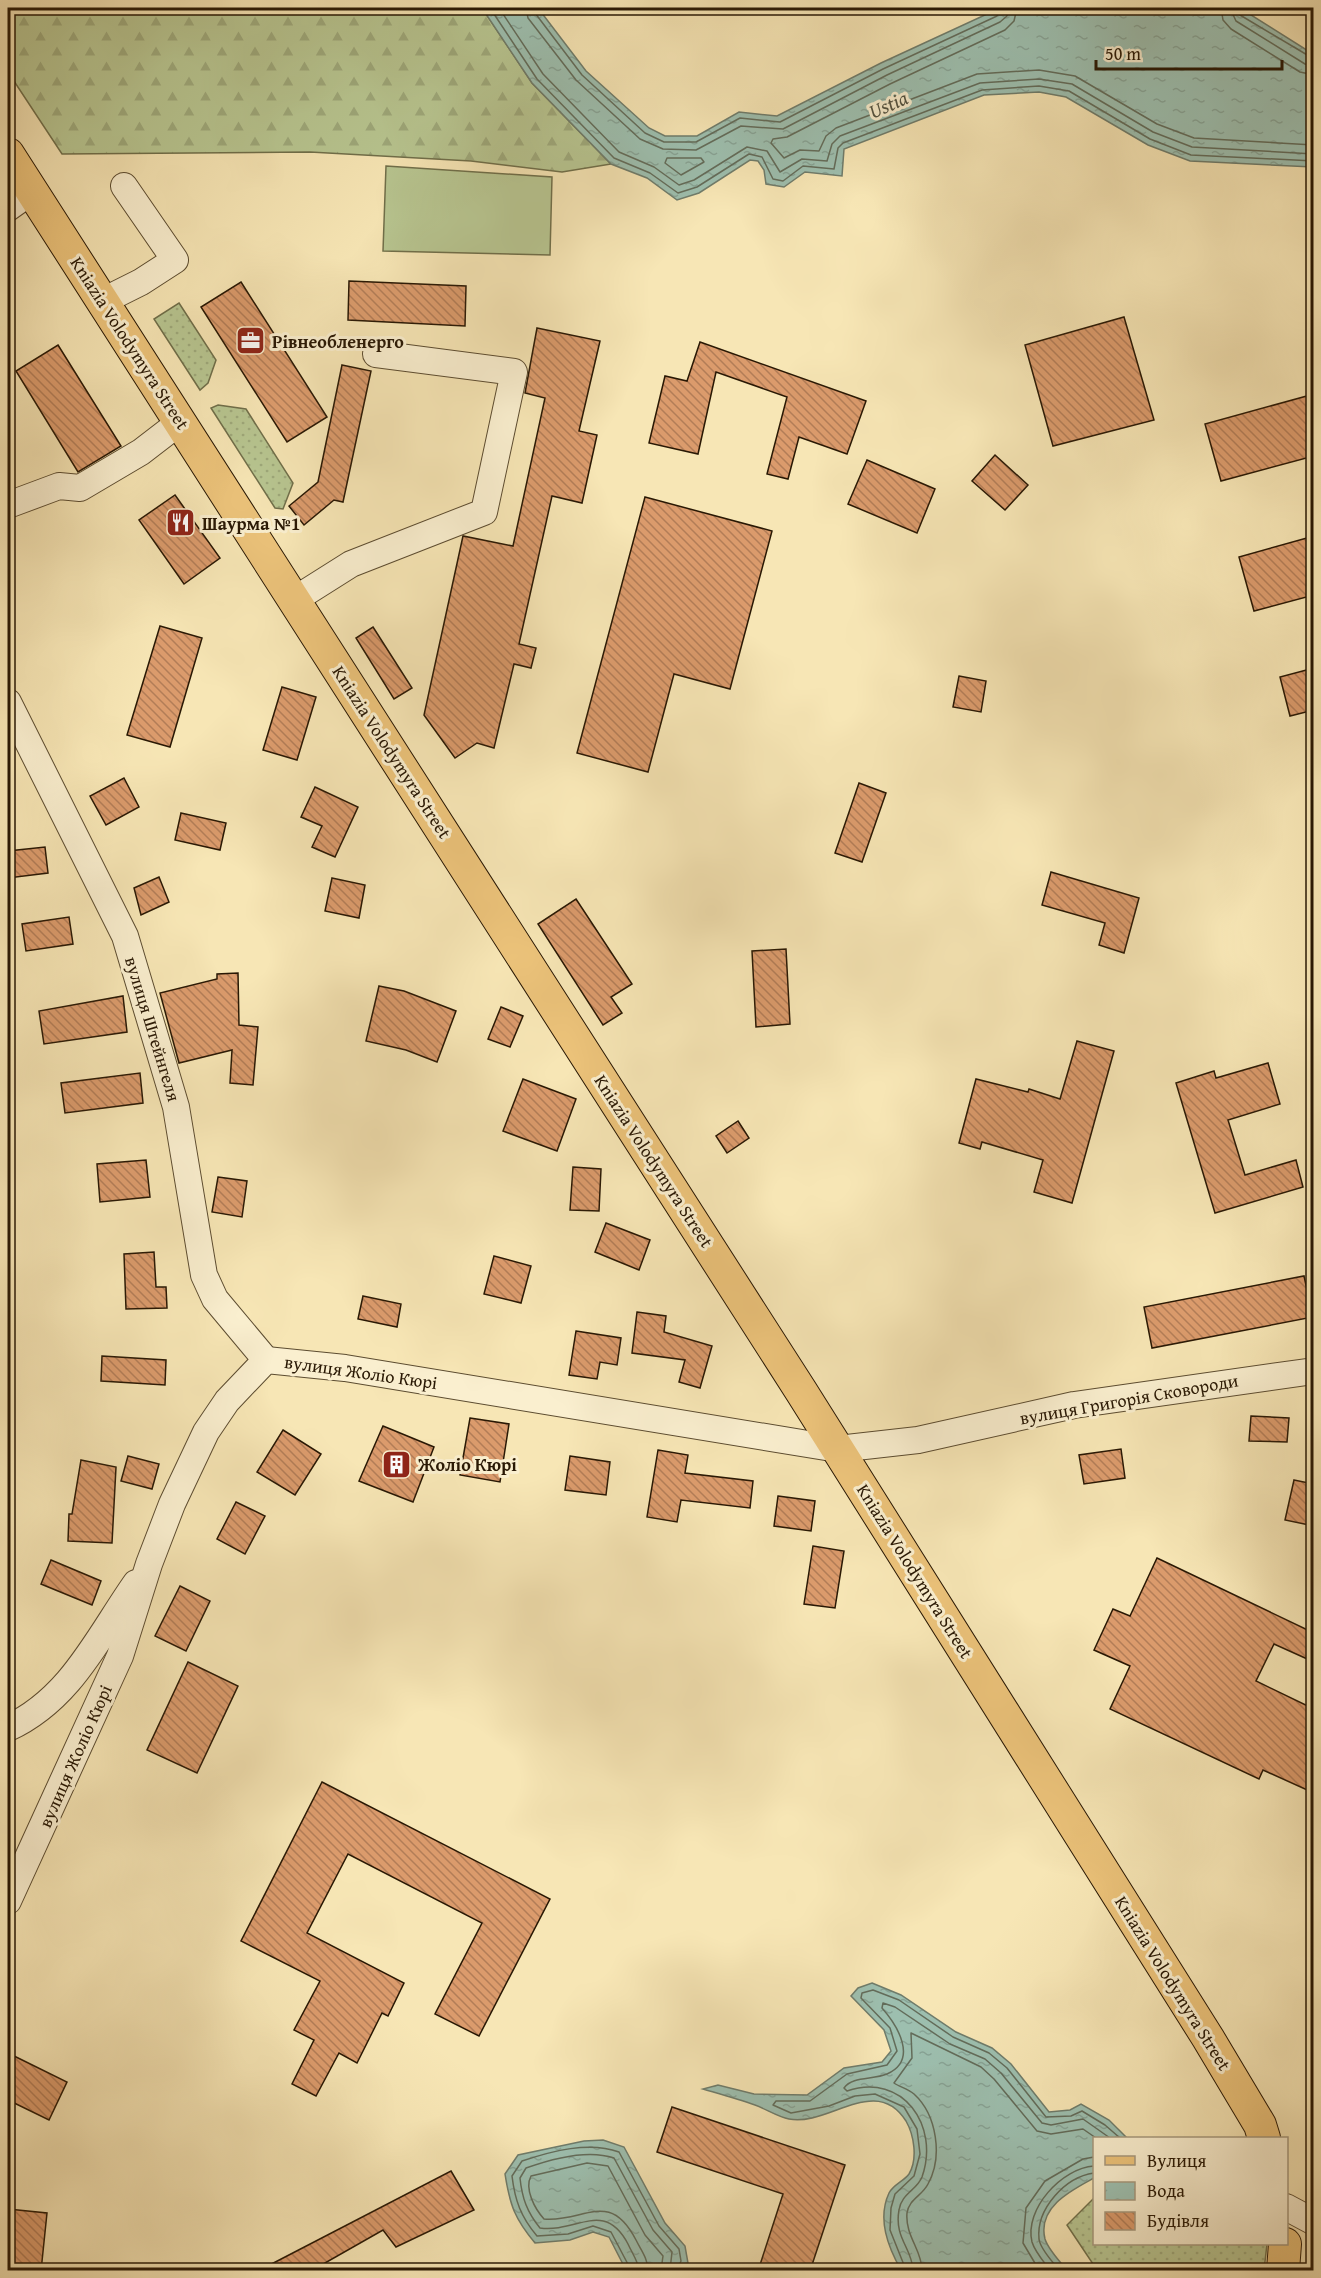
<svg xmlns="http://www.w3.org/2000/svg" width="1321" height="2278" font-family="'Gentium Book Plus',serif">
<style>
.grass{fill:url(#grass-dots);stroke:#706f4a;stroke-width:1.5}
.forest{fill:url(#forest-firs);stroke:#706f4a;stroke-width:1.5}
.pitch{fill:#b8c691;stroke:#706f4a;stroke-width:1.5}
.water{fill:url(#water-ripples);stroke:#6f7c6b;stroke-width:1.5}
.lines{fill:none;stroke-linecap:round;stroke-linejoin:round}
.shore{stroke:#636c5a;stroke-width:1.5}
.building{fill:url(#building-back-hatch);stroke:#291804;stroke-width:1.5}
.minor-casing{stroke:#5c4c30;stroke-width:28}
.major-casing{stroke:#291804;stroke-width:34}
.minor{stroke:#faefcf;stroke-width:26}
.major{stroke:#ecc37a;stroke-width:32}
.labels{text-anchor:middle;dominant-baseline:central;stroke-width:6;stroke-linejoin:round;paint-order:stroke}
.poi-label{font-size:18px;font-weight:bold;fill:#291804;stroke:#faefcf;text-anchor:start}
.street-label{font-size:18px;fill:#291804;stroke:#faefcf}
.water-label{font-size:20px;font-style:italic;fill:#525240;stroke:#faefcf}
</style>
<defs>
<pattern id="grass-dots" width="8" height="8" patternUnits="userSpaceOnUse" patternTransform="scale(1.5)"><rect width="8" height="8" fill="#b8c691"/><path d="M2 2h.1M6 6h.1" fill="none" stroke="#9ea97b" stroke-width="1.8" stroke-linecap="round"/></pattern>
<pattern id="forest-firs" width="22" height="20" patternUnits="userSpaceOnUse" patternTransform="scale(1.5)"><rect width="22" height="20" fill="#b8c691"/><path d="M5 1l3.5 6h-7zM16 11l3.5 6h-7z" fill="#9ea97b"/></pattern>
<pattern id="water-ripples" width="26" height="14" patternUnits="userSpaceOnUse" patternTransform="scale(1.5)"><rect width="26" height="14" fill="#9dbfaf"/><path d="M2 4q2-2 4 0t4 0M15 11q2-2 4 0t4 0" fill="none" stroke="#87a395"/></pattern>
<pattern id="building-back-hatch" width="6" height="6" patternUnits="userSpaceOnUse" patternTransform="scale(1.5)"><rect width="6" height="6" fill="#db9b6c"/><path d="M-1 5l2 2M0 0l6 6M5-1l2 2" fill="none" stroke="#b27d57"/></pattern>
</defs>
<rect width="100%" height="100%" fill="#f7e6b5"/>
<filter id="stains"><feTurbulence type="fractalNoise" baseFrequency=".00333" numOctaves="4"/><feColorMatrix values="0 0 0 0 .2 0 0 0 0 .09 0 0 0 0 .02 0 0 0 .5 -.17"/></filter>
<radialGradient id="worn" r=".72"><stop offset=".6" stop-color="#630" stop-opacity="0"/><stop offset="1" stop-color="#630" stop-opacity=".3"/></radialGradient>
<g class="grass">
<path d="M 179,303 L 216,360 L 208,383 L 200,390 L 154,319 Z"/>
<path d="M 218,405 L 246,409 L 293,483 L 283,509 L 275,508 L 211,408 Z"/>
<path d="M 1094,2198 L 1094,2244 L 1267,2244 L 1264,2270 L 1097,2270 L 1067,2225 Z"/>
</g>
<path class="forest" d="M 8,8 L 482,8 L 532,83 L 611,164 L 562,172 L 471,161 L 310,152 L 62,154 L 8,72 Z"/>
<path class="pitch" d="M 386,166 L 552,177 L 550,255 L 383,251 Z"/>
<g class="water">
<path d="M 482,8 L 538,8 L 586,71 L 649,128 L 665,136 L 697,136 L 739,112 L 777,116 L 881,63 L 1000,8 L 1240,8 L 1313,54 L 1313,167 L 1190,161 L 1148,145 L 1066,97 L 1039,92 L 984,95 L 844,149 L 842,176 L 805,172 L 784,187 L 766,184 L 764,170 L 758,161 L 750,160 L 699,193 L 677,200 L 647,178 L 611,164 L 532,83 Z"/>
<path d="M 872,1983 L 901,1995 L 956,2032 L 992,2048 L 1011,2064 L 1049,2112 L 1070,2110 L 1081,2104 L 1109,2120 L 1127,2138 L 1094,2138 L 1094,2178 C 1072,2190 1037,2207 1045,2239 C 1048,2249 1060,2262 1067,2270 L 901,2270 C 888,2247 877,2219 889,2193 C 893,2185 904,2181 909,2174 C 918,2159 914,2135 906,2121 C 876,2073 828,2127 789,2119 C 778,2117 766,2109 755,2105 C 738,2099 720,2094 703,2089 L 718,2085 L 754,2094 L 807,2095 L 844,2068 L 882,2062 L 891,2051 L 884,2030 L 851,1996 L 858,1988 Z"/>
<path d="M 603,2140 L 624,2147 L 665,2223 L 685,2246 L 688,2263 L 681,2270 L 626,2270 L 609,2237 L 593,2232 L 570,2240 L 535,2243 C 515,2219 510,2206 505,2174 L 518,2155 L 584,2141 Z"/>
</g>
<g class="lines">
<g class="shore">
<path d="M 490,8 L 537,79 L 614,158 L 650,173 L 678,193 L 697,187 L 749,154 L 762,157 L 773,179 L 783,181 L 803,166 L 834,169 L 838,148 L 843,143 L 982,90 L 1039,86 L 1069,91 L 1150,139 L 1191,155 L 1314,161"/>
<path d="M 499,8 L 543,74 L 619,152 L 654,167 L 679,185 L 694,180 L 747,147 L 767,151 L 780,172 L 802,159 L 827,161 L 832,144 L 840,136 L 980,83 L 1039,79 L 1072,84 L 1153,132 L 1192,147 L 1314,154"/>
<path d="M 526,8 L 528,18 L 576,80 L 640,139 L 663,149 L 696,150 L 741,126 L 783,129 L 887,75 L 1000,22 L 1007,16 L 1008,8"/>
<path d="M 533,8 L 535,13 L 582,75 L 645,133 L 664,142 L 696,142 L 740,118 L 780,122 L 883,69 L 997,16 L 1001,8"/>
<path d="M 1017,8 L 1014,21 L 1005,30 L 890,84 L 787,137 L 773,139 L 771,143 L 784,158 L 800,150 L 819,151 L 826,136 L 836,128 L 977,74 L 1039,70 L 1075,76 L 1157,124 L 1194,138 L 1314,145"/>
<path d="M 1221,8 L 1223,20 L 1231,29 L 1300,72 L 1314,75"/>
<path d="M 1230,8 L 1236,21 L 1305,64 L 1314,66"/>
<path d="M 1237,8 L 1240,15 L 1314,59"/>
<path d="M 667,158 L 701,158 L 704,162 L 681,175 L 665,163 Z"/>
<path d="M 631,2270 L 611,2232 L 593,2226 L 568,2234 L 537,2236 C 521,2217 515,2201 512,2176 L 522,2161 C 552,2151 589,2141 619,2152 L 659,2226 L 679,2249 L 681,2261 L 677,2270"/>
<path d="M 639,2270 C 638,2261 632,2253 628,2244 C 604,2199 577,2233 540,2228 C 527,2212 522,2198 520,2178 L 526,2168 C 551,2159 588,2149 614,2158 L 653,2230 L 672,2252 L 670,2270"/>
<path d="M 648,2270 C 648,2259 641,2250 636,2240 C 609,2188 584,2223 544,2219 C 535,2209 524,2189 531,2176 L 587,2163 L 608,2166 L 645,2235 L 663,2256 L 661,2270"/>
<path d="M 906,2270 L 890,2230 L 891,2208 L 895,2194 L 914,2176 L 920,2154 L 917,2129 L 904,2107 L 875,2094 L 855,2096 L 829,2106 L 791,2113 L 773,2105 L 776,2101 L 810,2101 L 847,2074 L 887,2065 L 897,2051 L 890,2028 L 861,1998 L 862,1993 L 873,1990 L 899,2000 L 953,2037 L 989,2053 L 1007,2068 L 1046,2117 L 1071,2116 L 1082,2111 L 1105,2125 L 1120,2138"/>
<path d="M 913,2270 C 912,2248 894,2238 899,2210 C 901,2194 917,2190 922,2177 C 940,2126 903,2072 847,2091 L 844,2088 C 852,2076 873,2080 887,2074 C 919,2060 897,2025 882,2008 L 883,2003 L 895,2007 L 950,2044 L 985,2059 L 1001,2073 L 1042,2123 L 1051,2125 L 1083,2119 L 1110,2138"/>
<path d="M 922,2270 C 922,2250 905,2236 907,2213 C 909,2199 922,2196 928,2184 C 943,2157 937,2115 914,2094 C 908,2089 900,2087 894,2083 L 912,2058 L 911,2033 L 981,2067 L 994,2079 L 1037,2131 L 1051,2134 L 1083,2129 L 1096,2138"/>
<path d="M 1039,2270 L 1023,2243 L 1026,2208 L 1045,2181 L 1083,2159 L 1094,2157"/>
<path d="M 1050,2270 C 1044,2262 1035,2252 1032,2242 C 1024,2209 1062,2168 1094,2166"/>
<path d="M 1059,2270 C 1053,2262 1040,2249 1039,2239 C 1036,2209 1065,2177 1094,2173"/>
</g>
</g>
<g class="building">
<path d="M 349,281 L 466,286 L 465,326 L 348,320 Z"/>
<path d="M 241,282 L 327,417 L 287,442 L 201,307 Z"/>
<path d="M 1124,317 L 1154,420 L 1053,446 L 1025,345 Z"/>
<path d="M 537,328 L 600,341 L 579,431 L 597,435 L 582,503 L 552,496 L 519,644 L 536,648 L 531,668 L 514,664 L 494,748 L 477,743 L 455,758 L 424,715 L 463,536 L 513,546 L 545,398 L 525,393 Z"/>
<path d="M 700,342 L 866,401 L 847,454 L 799,437 L 788,479 L 767,474 L 787,397 L 716,372 L 698,454 L 649,443 L 665,376 L 687,381 Z"/>
<path d="M 58,345 L 121,446 L 78,472 L 16,371 Z"/>
<path d="M 342,365 L 371,371 L 343,502 L 334,500 L 304,525 L 289,506 L 318,482 Z"/>
<path d="M 1314,394 L 1314,456 L 1221,481 L 1205,424 Z"/>
<path d="M 995,455 L 1028,485 L 1005,510 L 972,481 Z"/>
<path d="M 867,460 L 935,489 L 917,533 L 848,504 Z"/>
<path d="M 175,495 L 220,558 L 184,584 L 139,520 Z"/>
<path d="M 645,497 L 772,531 L 730,689 L 674,674 L 648,772 L 577,753 Z"/>
<path d="M 1314,536 L 1314,595 L 1254,611 L 1239,557 Z"/>
<path d="M 160,626 L 202,638 L 170,747 L 127,735 Z"/>
<path d="M 373,627 L 412,688 L 394,699 L 356,638 Z"/>
<path d="M 1314,668 L 1314,710 L 1290,716 L 1280,677 Z"/>
<path d="M 959,676 L 986,681 L 981,712 L 953,707 Z"/>
<path d="M 282,687 L 316,697 L 297,760 L 263,750 Z"/>
<path d="M 124,778 L 139,807 L 106,825 L 90,796 Z"/>
<path d="M 859,783 L 886,793 L 862,862 L 835,853 Z"/>
<path d="M 315,787 L 358,807 L 335,857 L 312,847 L 322,826 L 301,817 Z"/>
<path d="M 181,813 L 226,823 L 220,850 L 175,840 Z"/>
<path d="M 45,847 L 48,873 L 8,878 L 8,851 Z"/>
<path d="M 1051,872 L 1139,898 L 1124,953 L 1099,945 L 1105,923 L 1042,905 Z"/>
<path d="M 159,877 L 169,902 L 141,915 L 134,888 Z"/>
<path d="M 332,878 L 365,885 L 359,918 L 325,911 Z"/>
<path d="M 576,899 L 632,984 L 611,997 L 622,1013 L 603,1025 L 538,924 Z"/>
<path d="M 69,917 L 73,944 L 26,951 L 22,924 Z"/>
<path d="M 786,949 L 790,1024 L 756,1027 L 752,951 Z"/>
<path d="M 238,973 L 239,1025 L 258,1027 L 253,1085 L 230,1083 L 232,1050 L 179,1063 L 160,993 L 217,979 L 217,974 Z"/>
<path d="M 379,986 L 404,991 L 456,1011 L 437,1062 L 406,1050 L 366,1041 Z"/>
<path d="M 123,996 L 127,1032 L 44,1044 L 39,1011 Z"/>
<path d="M 501,1007 L 523,1016 L 510,1047 L 488,1039 Z"/>
<path d="M 1077,1041 L 1114,1051 L 1072,1203 L 1034,1192 L 1043,1160 L 982,1142 L 980,1149 L 959,1143 L 976,1079 L 1028,1092 L 1029,1089 L 1060,1099 Z"/>
<path d="M 1268,1063 L 1280,1104 L 1228,1120 L 1245,1175 L 1296,1160 L 1303,1187 L 1215,1213 L 1176,1083 L 1214,1071 L 1216,1078 Z"/>
<path d="M 140,1073 L 143,1103 L 65,1113 L 61,1083 Z"/>
<path d="M 523,1079 L 576,1099 L 557,1151 L 503,1131 Z"/>
<path d="M 738,1121 L 749,1138 L 727,1153 L 716,1136 Z"/>
<path d="M 146,1160 L 150,1197 L 100,1202 L 97,1164 Z"/>
<path d="M 573,1167 L 601,1169 L 599,1211 L 570,1210 Z"/>
<path d="M 218,1177 L 247,1181 L 242,1217 L 212,1212 Z"/>
<path d="M 606,1223 L 650,1240 L 639,1270 L 595,1252 Z"/>
<path d="M 154,1252 L 156,1287 L 166,1287 L 167,1308 L 126,1309 L 124,1254 Z"/>
<path d="M 494,1256 L 531,1266 L 521,1303 L 484,1294 Z"/>
<path d="M 1304,1276 L 1313,1317 L 1152,1348 L 1144,1307 Z"/>
<path d="M 363,1296 L 401,1304 L 397,1327 L 358,1319 Z"/>
<path d="M 637,1312 L 666,1316 L 664,1332 L 712,1346 L 700,1388 L 679,1382 L 685,1360 L 632,1353 Z"/>
<path d="M 576,1331 L 621,1338 L 617,1365 L 600,1362 L 597,1379 L 569,1375 Z"/>
<path d="M 102,1356 L 166,1360 L 165,1385 L 101,1381 Z"/>
<path d="M 1251,1416 L 1289,1418 L 1287,1442 L 1249,1441 Z"/>
<path d="M 470,1418 L 509,1424 L 500,1482 L 460,1475 Z"/>
<path d="M 383,1426 L 434,1447 L 413,1502 L 359,1481 Z"/>
<path d="M 283,1430 L 321,1454 L 295,1495 L 257,1472 Z"/>
<path d="M 1121,1449 L 1125,1478 L 1084,1484 L 1079,1455 Z"/>
<path d="M 658,1450 L 688,1455 L 685,1473 L 753,1481 L 750,1508 L 681,1500 L 677,1522 L 647,1517 Z"/>
<path d="M 128,1456 L 159,1464 L 152,1489 L 121,1481 Z"/>
<path d="M 570,1456 L 610,1462 L 606,1495 L 565,1490 Z"/>
<path d="M 81,1460 L 116,1467 L 112,1543 L 68,1541 L 69,1514 L 72,1514 Z"/>
<path d="M 1294,1480 L 1314,1484 L 1314,1526 L 1285,1520 Z"/>
<path d="M 778,1496 L 815,1501 L 811,1531 L 774,1526 Z"/>
<path d="M 236,1502 L 265,1516 L 245,1554 L 217,1539 Z"/>
<path d="M 813,1546 L 844,1551 L 835,1608 L 804,1604 Z"/>
<path d="M 1157,1558 L 1314,1633 L 1314,1662 L 1274,1644 L 1256,1681 L 1314,1709 L 1314,1793 L 1263,1770 L 1259,1779 L 1110,1709 L 1130,1666 L 1094,1650 L 1113,1609 L 1130,1616 Z"/>
<path d="M 51,1560 L 101,1581 L 92,1605 L 41,1584 Z"/>
<path d="M 180,1586 L 210,1601 L 186,1651 L 155,1636 Z"/>
<path d="M 188,1662 L 238,1686 L 197,1773 L 147,1750 Z"/>
<path d="M 322,1782 L 550,1899 L 479,2036 L 435,2014 L 482,1923 L 348,1854 L 307,1933 L 404,1983 L 388,2016 L 382,2013 L 357,2063 L 339,2053 L 316,2096 L 292,2084 L 314,2040 L 294,2030 L 320,1981 L 241,1941 Z"/>
<path d="M 8,2053 L 67,2082 L 49,2120 L 8,2100 Z"/>
<path d="M 672,2107 L 845,2165 L 810,2271 L 758,2271 L 783,2194 L 657,2152 Z"/>
<path d="M 451,2171 L 474,2210 L 396,2247 L 383,2230 L 311,2271 L 258,2271 Z"/>
<path d="M 8,2209 L 47,2213 L 41,2271 L 8,2271 Z"/>
</g>
<g class="lines">
<defs>
<g id="minor">
<path d="M 8,208 L 32,191"/>
<path d="M 103,301 L 141,282 L 175,260 L 124,186"/>
<path d="M 8,505 L 59,486 L 80,488 L 141,452 L 180,422"/>
<path d="M 294,600 L 351,564 L 484,512 L 514,372 L 376,354"/>
<path d="M 8,702 L 125,936 L 176,1107 L 204,1275 L 215,1299 L 266,1360"/>
<path d="M 8,1728 C 71,1699 98,1637 136,1583"/>
<path d="M 8,1901 L 120,1656 L 149,1564 L 172,1504 L 206,1432 L 227,1401 L 266,1360 L 345,1368 L 838,1449 L 918,1440 L 1074,1405 L 1314,1371"/>
<path d="M 1286,2207 L 1314,2222"/>
</g>
<g id="major">
<path d="M 8,154 L 801,1391 L 1208,2038 L 1260,2125 L 1264,2138"/>
<path d="M 1283,2270 L 1285,2244"/>
</g>
</defs>
<use href="#minor" class="minor-casing"/>
<use href="#major" class="major-casing"/>
<use href="#minor" class="minor"/>
<use href="#major" class="major"/>
</g>
<defs>
<symbol id="office-square" viewBox="-11 -11 22 22"><rect x="-9" y="-9" width="18" height="18" rx="4" fill="#8f2418" stroke="#faefcf"/><path d="M-6-3h4V-5.5h4V-3h4V5H-6ZM-1-4.5V-3h2v-1.5ZM-6 0V1H6V0Z" fill="#fff"/></symbol>
<symbol id="restaurant-square" viewBox="-11 -11 22 22"><rect x="-9" y="-9" width="18" height="18" rx="4" fill="#8f2418" stroke="#faefcf"/><path d="M-5-6h1v4h1v-4h1v4h1v-4h1v5L-1.5 .5V6h-2V.5L-5-1ZM5-6V6H3V1.5H1.5Q1.5-4 5-6Z" fill="#fff"/></symbol>
<symbol id="building-square" viewBox="-11 -11 22 22"><rect x="-9" y="-9" width="18" height="18" rx="4" fill="#8f2418" stroke="#faefcf"/><path d="M-4-6H4V6H1V3H-1V6H-4ZM-2.5-4.3h1.7v1.8h-1.7ZM.8-4.3h1.7v1.8H.8ZM-2.5-1h1.7V.8h-1.7ZM.8-1h1.7V.8H.8Z" fill="#fff"/></symbol>
</defs>
<g fill-rule="evenodd">
<use href="#office-square" x="234" y="324" width="33" height="33"/>
<use href="#restaurant-square" x="164" y="506" width="33" height="33"/>
<use href="#building-square" x="380" y="1448" width="33" height="33"/>
</g>
<g class="labels">
<g class="poi-label">
<text x="272" y="341">Рівнеобленерго</text>
<text x="202" y="523">Шаурма №1</text>
<text x="418" y="1464">Жоліо Кюрі</text>
</g>
<g class="street-label">
<text transform="translate(130 343) rotate(57)">Kniazia Volodymyra Street</text>
<text transform="translate(392 752) rotate(57)">Kniazia Volodymyra Street</text>
<text transform="translate(153 1029) rotate(73)">вулиця Штейнгеля</text>
<text transform="translate(654 1161) rotate(57)">Kniazia Volodymyra Street</text>
<text transform="translate(361 1372) rotate(8)">вулиця Жоліо Кюрі</text>
<text transform="translate(1129 1399) rotate(-10)">вулиця Григорія Сковороди</text>
<text transform="translate(915 1571) rotate(58)">Kniazia Volodymyra Street</text>
<text transform="translate(75 1756) rotate(-66)">вулиця Жоліо Кюрі</text>
<text transform="translate(1173 1983) rotate(58)">Kniazia Volodymyra Street</text>
</g>
<g class="water-label">
<text transform="translate(888 104) rotate(-24)">Ustia</text>
</g>
</g>
<rect width="1321" height="2278" fill="none" stroke="#f7e6b5" stroke-width="30"/>
<rect x="9" y="9" width="1303" height="2260" fill="none" stroke="#291804" stroke-width="3"/>
<rect x="15" y="15" width="1291" height="2248" fill="none" stroke="#291804" stroke-width="1.5"/>
<rect x="1093" y="2137" width="195" height="108" fill="#faefcf" stroke="#a6997e" stroke-width="1.5"/>
<rect x="1105" y="2156" width="30" height="9" fill="#ecc37a" stroke="#a6997e" stroke-width="1.5"/>
<text x="1147" y="2167" font-size="18" fill="#291804">Вулиця</text>
<rect x="1105" y="2182" width="30" height="18" fill="url(#water-ripples)" stroke="#a6997e" stroke-width="1.5"/>
<text x="1147" y="2197" font-size="18" fill="#291804">Вода</text>
<rect x="1105" y="2212" width="30" height="18" fill="url(#building-back-hatch)" stroke="#a6997e" stroke-width="1.5"/>
<text x="1147" y="2227" font-size="18" fill="#291804">Будівля</text>
<path d="M1096 60v9h186v-9" fill="none" stroke="#291804" stroke-width="3"/>
<text x="1105" y="60" font-size="18" fill="#291804" stroke="#faefcf" stroke-width="4.5" paint-order="stroke">50 m</text>
<rect width="100%" height="100%" filter="url(#stains)"/>
<rect width="100%" height="100%" fill="url(#worn)"/>
</svg>
